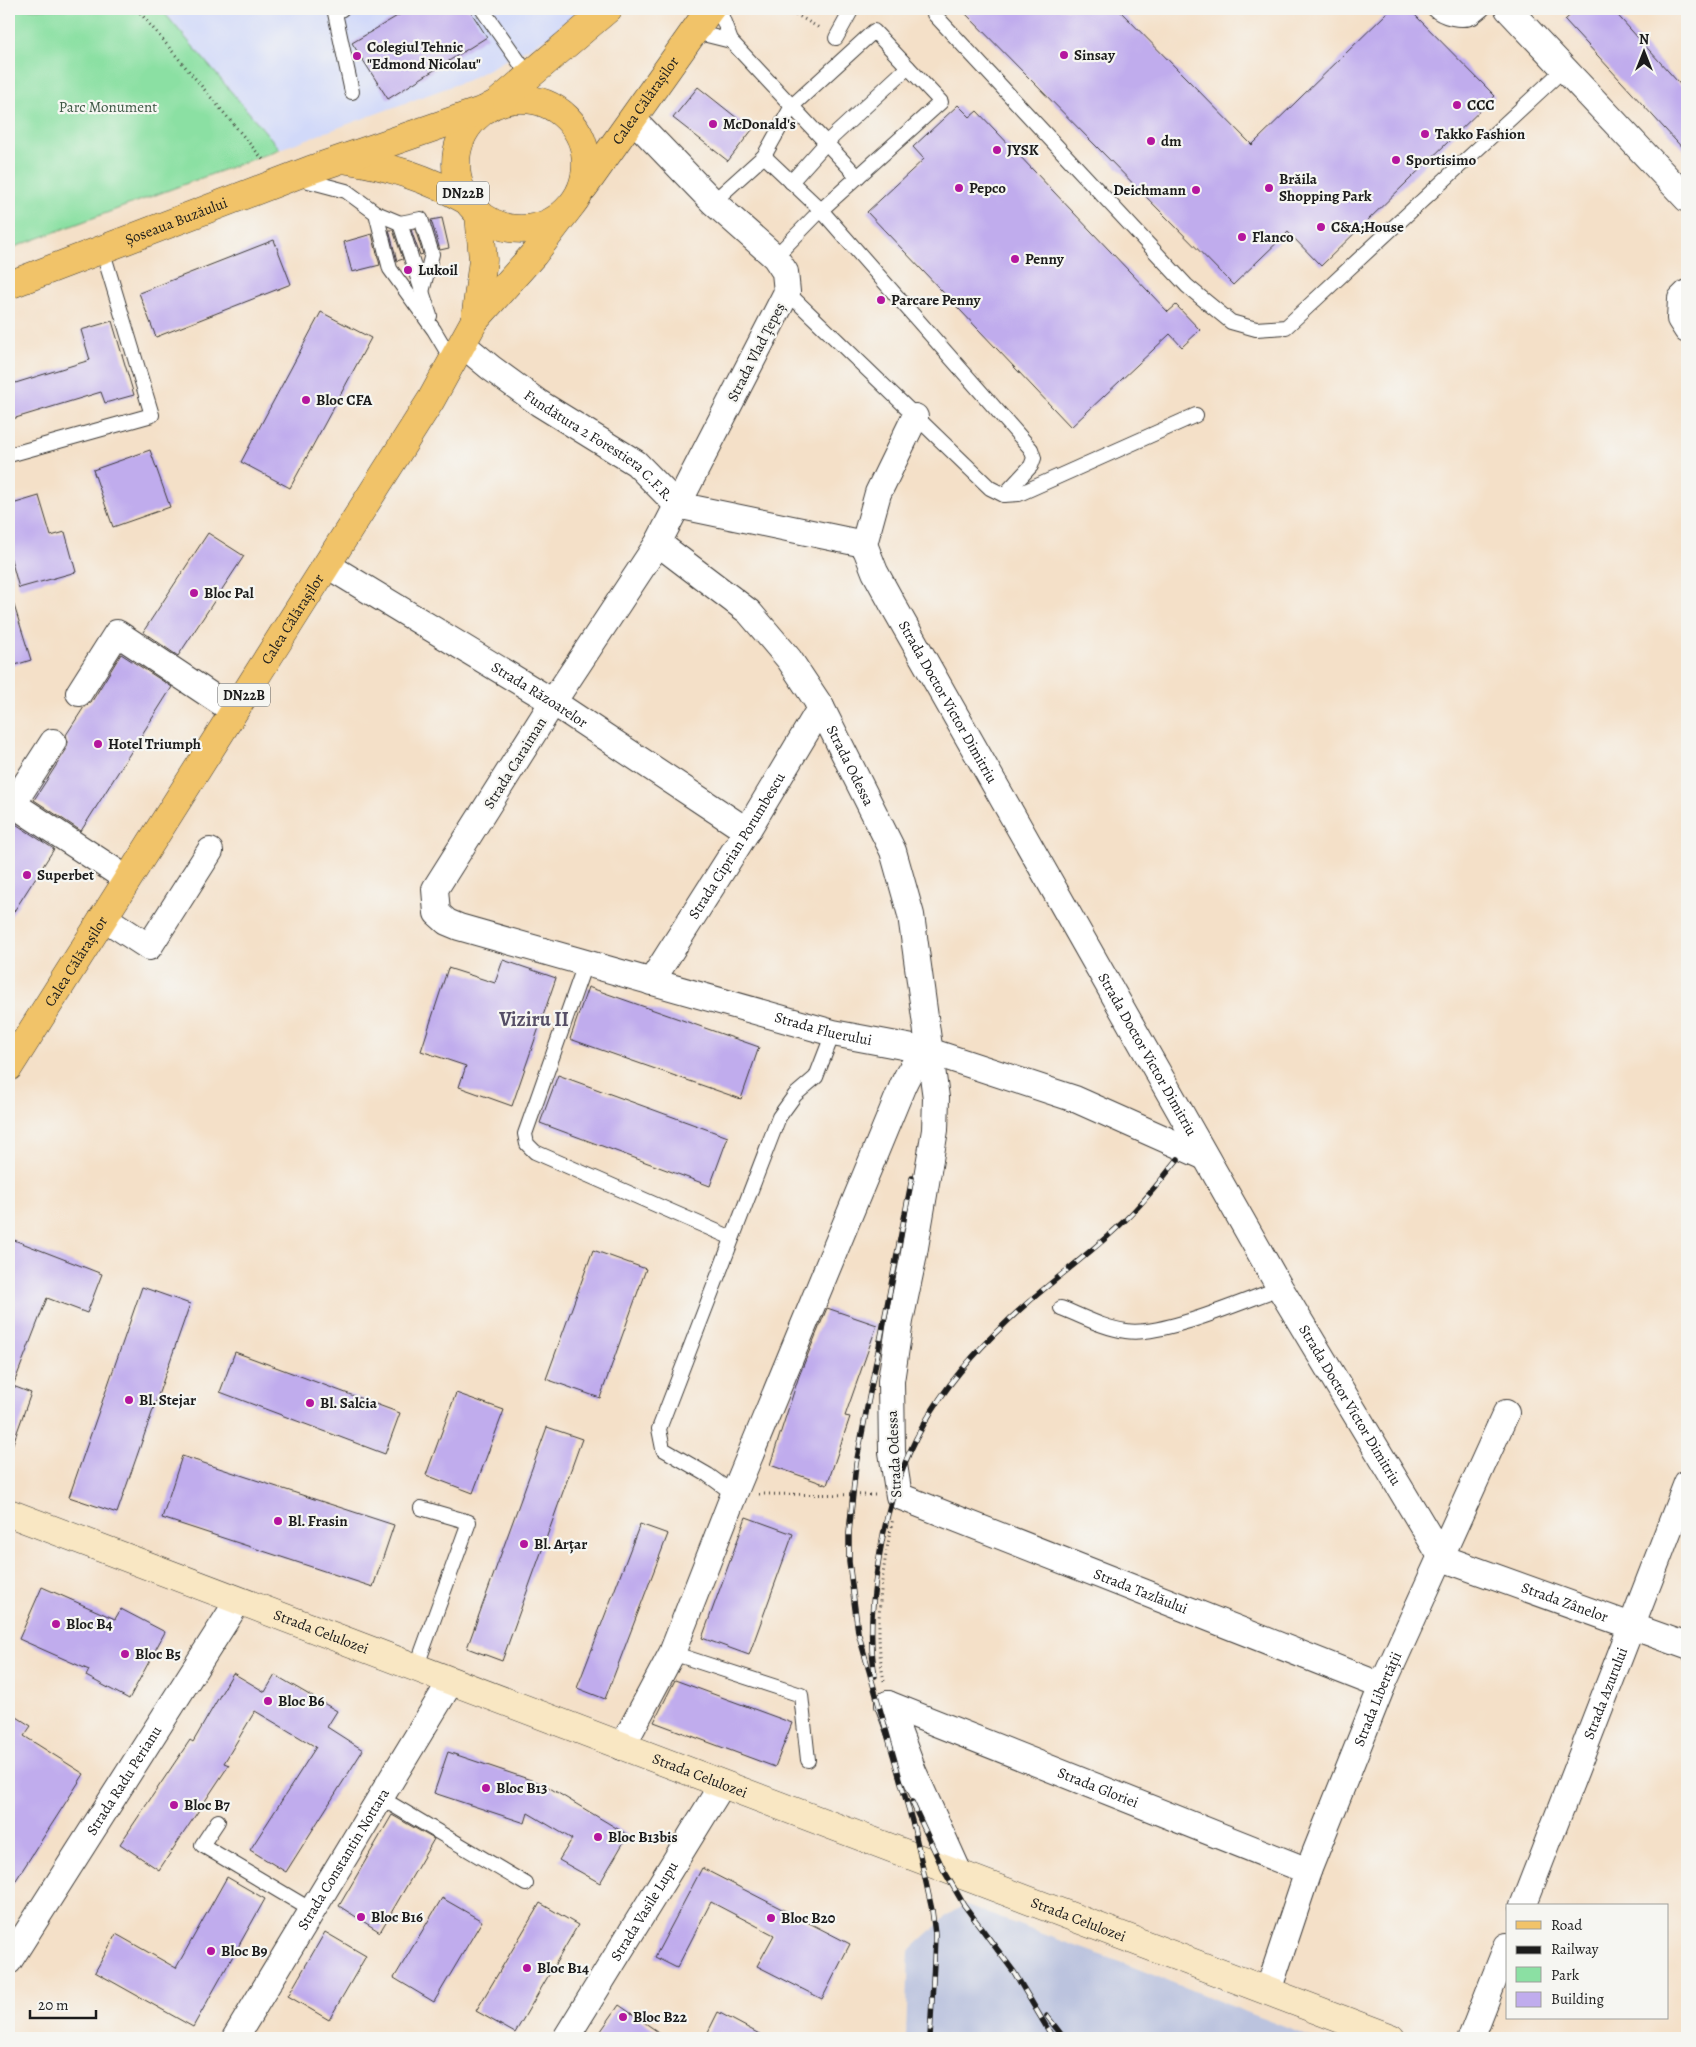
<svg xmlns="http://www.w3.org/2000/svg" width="1696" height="2047" font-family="Alegreya,serif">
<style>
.built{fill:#d1d9f9}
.industrial{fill:#bbc3de}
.green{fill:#8be0a3;stroke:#547e60}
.building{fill:#c0aced}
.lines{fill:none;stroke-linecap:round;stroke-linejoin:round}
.lane-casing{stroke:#3c3936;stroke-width:16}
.street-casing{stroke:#3c3936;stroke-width:28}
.secondary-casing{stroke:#3c3936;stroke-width:29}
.primary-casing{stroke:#3c3936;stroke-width:29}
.path{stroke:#3c3936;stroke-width:3;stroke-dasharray:1 4;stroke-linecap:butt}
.lane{stroke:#fff;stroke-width:14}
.street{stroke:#fff;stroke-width:26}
.secondary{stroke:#f9e7c3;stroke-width:28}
.primary{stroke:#f1c369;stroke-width:28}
.rail-casing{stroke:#1c1c1c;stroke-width:5.5}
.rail{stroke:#f6f6f2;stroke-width:4;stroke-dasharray:11;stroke-linecap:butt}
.poi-dot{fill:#b5179e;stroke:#f6f6f2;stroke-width:2}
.labels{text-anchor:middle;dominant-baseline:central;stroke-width:4.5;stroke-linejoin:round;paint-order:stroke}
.shield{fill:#f6f6f2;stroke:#5d5d5c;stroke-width:1}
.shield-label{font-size:14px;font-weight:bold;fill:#1c1c1c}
.poi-label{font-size:15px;font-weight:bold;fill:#1c1c1c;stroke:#f6f6f2;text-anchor:start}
.street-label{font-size:15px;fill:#1c1c1c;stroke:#f6f6f2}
.park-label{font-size:15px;fill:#3d5744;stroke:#f6f6f2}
.district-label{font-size:20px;font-weight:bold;fill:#554e65;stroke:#f6f6f2}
</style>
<rect width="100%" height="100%" fill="#f6f6f2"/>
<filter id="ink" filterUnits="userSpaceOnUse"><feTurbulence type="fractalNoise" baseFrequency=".02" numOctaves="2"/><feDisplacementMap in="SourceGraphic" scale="10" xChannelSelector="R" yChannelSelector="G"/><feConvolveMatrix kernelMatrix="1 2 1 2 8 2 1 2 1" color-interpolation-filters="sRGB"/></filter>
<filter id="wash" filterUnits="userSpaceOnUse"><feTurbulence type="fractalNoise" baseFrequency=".0096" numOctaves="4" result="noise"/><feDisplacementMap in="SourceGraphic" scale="20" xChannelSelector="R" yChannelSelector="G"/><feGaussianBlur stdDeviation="1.12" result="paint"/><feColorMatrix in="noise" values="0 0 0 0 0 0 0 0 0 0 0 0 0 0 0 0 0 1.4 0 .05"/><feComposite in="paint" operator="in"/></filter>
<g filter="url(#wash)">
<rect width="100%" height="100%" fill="#f4e0c8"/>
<path class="built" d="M 161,9 L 581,9 L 558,32 L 468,80 L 280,149 Z"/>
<path class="industrial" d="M 964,1905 L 1133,1967 L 1312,2038 L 906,2038 L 909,1951 L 949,1914 Z"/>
<path class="green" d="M 9,9 L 161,9 L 280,149 L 9,249 Z"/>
<g id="blocks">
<g class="building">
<path d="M 409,9 L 469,9 L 487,37 L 388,99 L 352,43 Z"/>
<path d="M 961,9 L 1118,9 L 1252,145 L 1391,9 L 1409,9 L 1495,96 L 1321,266 L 1288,232 L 1233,285 Z"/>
<path d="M 1577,9 L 1612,9 L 1687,92 L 1687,153 L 1565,20 Z"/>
<path d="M 698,87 L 752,130 L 728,161 L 673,118 Z"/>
<path d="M 958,105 L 970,117 L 977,111 L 1168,312 L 1176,305 L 1200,330 L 1182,347 L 1170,334 L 1071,427 L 867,212 L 924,159 L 913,147 Z"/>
<path d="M 442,218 L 449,248 L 440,250 L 431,220 Z"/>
<path d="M 415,229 L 423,254 L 420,255 L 411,230 Z"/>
<path d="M 389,230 L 393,230 L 403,259 L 397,261 Z"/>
<path d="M 372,234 L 380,265 L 352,272 L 344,242 Z"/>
<path d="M 274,240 L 291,284 L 156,337 L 139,293 Z"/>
<path d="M 321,312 L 371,338 L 290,488 L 241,462 Z"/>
<path d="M 112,321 L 134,395 L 105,403 L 101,392 L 9,420 L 9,385 L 90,360 L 81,330 Z"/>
<path d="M 150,450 L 170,507 L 113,527 L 93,470 Z"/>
<path d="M 39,496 L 51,536 L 65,532 L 76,572 L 19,588 L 9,552 L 9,505 Z"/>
<path d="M 208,533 L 244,556 L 178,656 L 143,632 Z"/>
<path d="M 13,602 L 31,660 L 9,667 L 9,603 Z"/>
<path d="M 121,654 L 172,687 L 81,831 L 34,800 L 66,750 L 68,742 L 66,735 L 84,707 L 92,701 Z"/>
<path d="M 11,821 L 54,849 L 9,919 L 9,824 Z"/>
<path d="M 503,960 L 556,978 L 512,1106 L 459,1087 L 466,1066 L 421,1051 L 448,968 L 495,983 Z"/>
<path d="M 588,987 L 759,1047 L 741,1099 L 570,1039 Z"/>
<path d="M 558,1075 L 728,1137 L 710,1186 L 540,1123 Z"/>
<path d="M 9,1238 L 102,1274 L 87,1313 L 47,1298 L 13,1386 L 31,1393 L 11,1449 L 9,1449 Z"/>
<path d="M 593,1250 L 646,1269 L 600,1398 L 546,1379 Z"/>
<path d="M 142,1287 L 190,1304 L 117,1513 L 69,1497 Z"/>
<path d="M 827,1308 L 877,1325 L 845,1416 L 850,1417 L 827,1485 L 770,1465 L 799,1376 Z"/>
<path d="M 235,1352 L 400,1413 L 385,1454 L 220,1392 Z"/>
<path d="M 456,1393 L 504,1410 L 473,1493 L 426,1475 Z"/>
<path d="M 547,1427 L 582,1439 L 502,1661 L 467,1648 Z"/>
<path d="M 182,1456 L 394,1525 L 373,1587 L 162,1518 Z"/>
<path d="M 746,1517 L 793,1534 L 749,1655 L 702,1638 Z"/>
<path d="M 640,1524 L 668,1534 L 605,1699 L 577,1688 Z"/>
<path d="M 42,1587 L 115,1619 L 121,1609 L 165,1632 L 129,1699 L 86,1676 L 89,1670 L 19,1639 Z"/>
<path d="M 233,1673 L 265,1692 L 275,1675 L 337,1711 L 327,1727 L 363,1750 L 286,1872 L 250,1850 L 316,1747 L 255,1711 L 224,1763 L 229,1765 L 159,1870 L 120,1844 L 190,1740 L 193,1742 Z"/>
<path d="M 675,1680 L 792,1723 L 775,1767 L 654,1722 Z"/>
<path d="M 9,1712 L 31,1726 L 24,1736 L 84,1774 L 9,1891 Z"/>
<path d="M 448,1752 L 543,1784 L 628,1835 L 600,1883 L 559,1860 L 572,1839 L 528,1813 L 525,1823 L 434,1793 Z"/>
<path d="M 392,1815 L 434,1839 L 380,1932 L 339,1906 Z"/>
<path d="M 702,1868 L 850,1944 L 822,1999 L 757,1966 L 774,1935 L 711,1902 L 677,1968 L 655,1957 Z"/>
<path d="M 227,1877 L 265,1899 L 193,2027 L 95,1972 L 116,1934 L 176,1968 Z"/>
<path d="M 442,1898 L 482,1921 L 434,2002 L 394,1978 Z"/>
<path d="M 540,1903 L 578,1925 L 515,2033 L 476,2011 Z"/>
<path d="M 325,1932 L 366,1956 L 329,2020 L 288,1996 Z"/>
<path d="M 619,2005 L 667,2038 L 596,2038 Z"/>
<path d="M 718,2012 L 767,2038 L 705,2038 Z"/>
</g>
</g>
</g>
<g filter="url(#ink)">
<use href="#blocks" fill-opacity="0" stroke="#3c3936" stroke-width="1"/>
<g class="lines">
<defs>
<g id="lane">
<path d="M 342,9 L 335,13 L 352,92"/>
<path d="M 482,9 L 529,76"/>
<path d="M 719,9 L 731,41 L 858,177"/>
<path d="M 1434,9 C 1442,17 1461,22 1473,17 C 1476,15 1480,11 1483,9"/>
<path d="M 934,14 L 1187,286 L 1231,322 L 1256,329 L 1286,327 L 1565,68"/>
<path d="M 695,32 L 731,41"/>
<path d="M 836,38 L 852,9"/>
<path d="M 764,156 L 821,210 L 1031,449 L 1034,458 L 1031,466 L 1004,495"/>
<path d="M 297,178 L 346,191 L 376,213 L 390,269 L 434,330 L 453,362"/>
<path d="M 791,182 L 826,143 L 908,67"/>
<path d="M 713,202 L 764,156 L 792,106 L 874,31 L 941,102 L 821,210 L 775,257"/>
<path d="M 376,213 L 400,223 L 430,316"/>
<path d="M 400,223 L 421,219 L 432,254 L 422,292"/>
<path d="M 787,292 L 990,488 L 1004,495 L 1019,494 L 1196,415"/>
<path d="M 9,455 L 152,415 L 102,249"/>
<path d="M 585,964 L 525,1134 L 527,1144 L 535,1152 L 732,1238"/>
<path d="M 1061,1308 C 1082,1316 1103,1328 1126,1331 C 1162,1337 1243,1301 1280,1288"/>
<path d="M 734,1494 L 708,1475 L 663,1449 L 659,1429 L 779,1117 L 795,1095 L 816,1077 L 833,1033"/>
<path d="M 672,1653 L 801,1695 L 808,1760"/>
<path d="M 416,1668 L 469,1522 L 421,1508"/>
<path d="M 381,1798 L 526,1884"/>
<path d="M 218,1821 L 202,1845 L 313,1911"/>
</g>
<g id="street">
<path d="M 1508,9 L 1687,199"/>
<path id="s1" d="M 633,119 L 713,202 L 775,257 L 785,272 L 787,292 L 658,543 L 553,702 L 435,889 L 437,913 L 447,922 L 459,927 L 833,1033 L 929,1051 L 1075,1099 L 1205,1157"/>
<path d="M 1687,293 L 1681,299 L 1680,319 L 1687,330"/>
<path id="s2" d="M 462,344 L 491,368 L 539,403 L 636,463 L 677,505 L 864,544"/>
<path id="s3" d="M 658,543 L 749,612 L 789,659 L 821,707 L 893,851 L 911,915 L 936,1098 L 935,1130 L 913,1259 L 900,1321 L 891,1381 L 892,1452 L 899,1496 L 1382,1686"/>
<path id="s4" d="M 864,544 L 875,572 L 893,605 L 1280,1288 L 1442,1558 L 1687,1646"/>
<path d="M 864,544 L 878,493 L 915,417"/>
<path id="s5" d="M 327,565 L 553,702 L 747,831"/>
<path d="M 79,693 L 117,633 L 234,711"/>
<path d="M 53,742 L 13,804 L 127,879"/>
<path d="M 103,917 L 149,947 L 210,851"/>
<path id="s6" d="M 651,982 L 747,831 L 821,707"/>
<path id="s7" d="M 888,1704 L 1308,1871"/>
<path d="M 888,1704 L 913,1771 L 960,1875"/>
<path d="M 622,1747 L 672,1653 L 734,1494 L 903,1085 C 910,1070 916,1060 929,1051"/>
<path id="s8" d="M 1523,1906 L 1687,1483"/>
<path id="s9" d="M 9,1961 L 238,1601"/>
<path id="s10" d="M 1268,1991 L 1308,1871 L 1382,1686 L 1506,1413"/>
<path id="s11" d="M 235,2038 L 451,1681"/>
<path id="s12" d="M 566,2038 L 722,1785"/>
<path d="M 1471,2038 L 1507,1946"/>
</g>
<g id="secondary">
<path id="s13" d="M 9,1513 L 1391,2038"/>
</g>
<g id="primary">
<circle cx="521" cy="164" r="65"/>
<path d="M 497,103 L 608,9"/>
<path d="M 348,160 C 392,167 427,178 466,200"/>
<path id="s14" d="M 584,187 L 710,9"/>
<path id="s15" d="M 9,285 L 310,170 L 481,111"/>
<path d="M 475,320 L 483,260 L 479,214"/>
<path id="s16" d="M 9,1067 L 431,400 L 475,320 L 534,254 L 569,208"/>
</g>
</defs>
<use href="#lane" class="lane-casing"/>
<use href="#street" class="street-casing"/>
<use href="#secondary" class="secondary-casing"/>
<use href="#primary" class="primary-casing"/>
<g class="path">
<path d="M 137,9 L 265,162"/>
<path d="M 787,9 L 821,29"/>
<path d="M 759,1494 L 875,1495"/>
<path d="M 884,1681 C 873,1628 882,1570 893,1518"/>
</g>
<use href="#lane" class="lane"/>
<use href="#street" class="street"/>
<use href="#secondary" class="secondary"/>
<use href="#primary" class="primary"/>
<defs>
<g id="rail">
<path d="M 912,1178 L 856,1464 L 849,1533 L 849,1562 L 858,1632 L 914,1828 L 932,1910 L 935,1934 L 934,1962 L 930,2038"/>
<path d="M 875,1676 C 868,1635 873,1592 880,1552 C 898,1442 949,1371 1032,1299 C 1061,1274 1093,1251 1121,1224 C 1142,1205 1160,1181 1178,1159"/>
<path d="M 912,1802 L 943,1869 L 964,1905 L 1014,1972 L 1053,2038"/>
<path d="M 1047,2016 L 1064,2038"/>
</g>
</defs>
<use href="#rail" class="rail-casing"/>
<use href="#rail" class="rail"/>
</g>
</g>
<g class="poi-dot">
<circle cx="1064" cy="55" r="5"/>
<circle cx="357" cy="56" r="5"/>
<circle cx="1457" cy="105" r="5"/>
<circle cx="713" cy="124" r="5"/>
<circle cx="1425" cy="134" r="5"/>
<circle cx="1151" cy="141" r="5"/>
<circle cx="997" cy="150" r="5"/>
<circle cx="1396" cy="160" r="5"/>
<circle cx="959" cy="188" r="5"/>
<circle cx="1269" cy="188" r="5"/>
<circle cx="1196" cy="190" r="5"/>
<circle cx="1321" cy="227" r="5"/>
<circle cx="1242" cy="237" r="5"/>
<circle cx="1015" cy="259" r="5"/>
<circle cx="408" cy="270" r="5"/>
<circle cx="881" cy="300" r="5"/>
<circle cx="306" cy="400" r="5"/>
<circle cx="194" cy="593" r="5"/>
<circle cx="98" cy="744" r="5"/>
<circle cx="27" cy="875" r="5"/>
<circle cx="129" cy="1400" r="5"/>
<circle cx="310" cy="1403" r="5"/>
<circle cx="278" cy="1521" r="5"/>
<circle cx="524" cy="1544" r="5"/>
<circle cx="56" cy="1624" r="5"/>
<circle cx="125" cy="1654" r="5"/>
<circle cx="268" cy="1701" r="5"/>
<circle cx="486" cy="1788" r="5"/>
<circle cx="174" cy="1805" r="5"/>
<circle cx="598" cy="1837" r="5"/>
<circle cx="361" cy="1917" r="5"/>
<circle cx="771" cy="1918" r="5"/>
<circle cx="211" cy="1951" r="5"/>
<circle cx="527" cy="1968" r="5"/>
<circle cx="623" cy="2017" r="5"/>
</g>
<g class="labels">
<g class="shield">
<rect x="437" y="181.5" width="52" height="23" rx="4"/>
<rect x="218" y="683.5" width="52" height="23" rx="4"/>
</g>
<g class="shield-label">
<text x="463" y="193">DN22B</text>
<text x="244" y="695">DN22B</text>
</g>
<g class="poi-label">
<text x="367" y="47">Colegiul Tehnic<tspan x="367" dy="17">"Edmond Nicolau"</tspan></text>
<text x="1074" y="55">Sinsay</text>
<text x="1467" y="105">CCC</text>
<text x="723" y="124">McDonald's</text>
<text x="1435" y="134">Takko Fashion</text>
<text x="1161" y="141">dm</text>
<text x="1007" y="150">JYSK</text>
<text x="1406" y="160">Sportisimo</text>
<text x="1279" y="179">Brăila<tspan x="1279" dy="17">Shopping Park</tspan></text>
<text x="969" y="188">Pepco</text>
<text x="1186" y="190" text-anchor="end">Deichmann</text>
<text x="1331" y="227">C&amp;A;House</text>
<text x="1252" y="237">Flanco</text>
<text x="1025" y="259">Penny</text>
<text x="418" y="270">Lukoil</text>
<text x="891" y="300">Parcare Penny</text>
<text x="316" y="400">Bloc CFA</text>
<text x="204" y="593">Bloc Pal</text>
<text x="108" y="744">Hotel Triumph</text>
<text x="37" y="875">Superbet</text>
<text x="139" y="1400">Bl. Stejar</text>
<text x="320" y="1403">Bl. Salcia</text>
<text x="288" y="1521">Bl. Frasin</text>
<text x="534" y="1544">Bl. Arțar</text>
<text x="66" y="1624">Bloc B4</text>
<text x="135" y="1654">Bloc B5</text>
<text x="278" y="1701">Bloc B6</text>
<text x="496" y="1788">Bloc B13</text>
<text x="184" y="1805">Bloc B7</text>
<text x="608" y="1837">Bloc B13bis</text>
<text x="371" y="1917">Bloc B16</text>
<text x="781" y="1918">Bloc B20</text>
<text x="221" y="1951">Bloc B9</text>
<text x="537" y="1968">Bloc B14</text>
<text x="633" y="2017">Bloc B22</text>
</g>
<g class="street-label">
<text stroke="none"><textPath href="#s14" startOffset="106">Calea Călărașilor</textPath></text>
<text stroke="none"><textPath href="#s15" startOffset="179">Șoseaua Buzăului</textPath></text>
<text transform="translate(756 352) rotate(-63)">Strada Vlad Țepeș</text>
<text stroke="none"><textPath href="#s2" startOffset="171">Fundătura 2 Forestiera C.F.R.</textPath></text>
<text stroke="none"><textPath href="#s16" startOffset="530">Calea Călărașilor</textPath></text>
<text stroke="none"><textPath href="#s5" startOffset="249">Strada Răzoarelor</textPath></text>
<text stroke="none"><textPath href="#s4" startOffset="179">Strada Doctor Victor Dimitriu</textPath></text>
<text transform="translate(515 763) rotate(-58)">Strada Caraiman</text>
<text stroke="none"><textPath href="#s3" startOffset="299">Strada Odessa</textPath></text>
<text stroke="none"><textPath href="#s6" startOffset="161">Strada Ciprian Porumbescu</textPath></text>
<text stroke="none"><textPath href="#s16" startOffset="125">Calea Călărașilor</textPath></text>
<text stroke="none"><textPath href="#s1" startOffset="1359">Strada Fluerului</textPath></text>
<text stroke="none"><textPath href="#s4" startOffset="584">Strada Doctor Victor Dimitriu</textPath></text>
<text stroke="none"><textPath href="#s4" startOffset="989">Strada Doctor Victor Dimitriu</textPath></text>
<text transform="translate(894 1454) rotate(-93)">Strada Odessa</text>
<text stroke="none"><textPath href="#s3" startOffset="1308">Strada Tazlăului</textPath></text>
<text stroke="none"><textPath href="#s4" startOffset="1298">Strada Zânelor</textPath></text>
<text stroke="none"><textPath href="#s13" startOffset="334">Strada Celulozei</textPath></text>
<text stroke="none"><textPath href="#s8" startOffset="228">Strada Azurului</textPath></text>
<text stroke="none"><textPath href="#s10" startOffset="312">Strada Libertății</textPath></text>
<text stroke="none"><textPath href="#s13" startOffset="739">Strada Celulozei</textPath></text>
<text stroke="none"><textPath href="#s9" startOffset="214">Strada Radu Perianu</textPath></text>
<text stroke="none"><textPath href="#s7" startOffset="226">Strada Gloriei</textPath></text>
<text stroke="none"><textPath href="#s11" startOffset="209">Strada Constantin Nottara</textPath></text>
<text stroke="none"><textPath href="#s12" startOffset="149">Strada Vasile Lupu</textPath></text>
<text stroke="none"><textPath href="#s13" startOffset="1144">Strada Celulozei</textPath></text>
</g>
<g class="park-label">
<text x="108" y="107">Parc Monument</text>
</g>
<g class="district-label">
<text x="534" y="1019">Viziru II</text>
</g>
</g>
<rect width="1696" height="2047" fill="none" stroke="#f6f6f2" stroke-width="30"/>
<rect x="1506" y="1904" width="162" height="115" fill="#f6f6f2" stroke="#9f9f9c"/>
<rect x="1516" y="1921" width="25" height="8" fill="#f1c369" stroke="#9f9f9c"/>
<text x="1551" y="1930" font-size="15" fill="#1c1c1c">Road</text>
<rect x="1516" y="1946" width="25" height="8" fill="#1c1c1c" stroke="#9f9f9c"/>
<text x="1551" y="1954" font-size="15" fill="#1c1c1c">Railway</text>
<rect x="1516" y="1967" width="25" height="15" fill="#8be0a3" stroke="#9f9f9c"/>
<text x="1551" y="1980" font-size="15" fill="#1c1c1c">Park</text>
<rect x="1516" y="1992" width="25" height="15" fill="#c0aced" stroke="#9f9f9c"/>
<text x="1551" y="2004" font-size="15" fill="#1c1c1c">Building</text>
<g transform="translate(1644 52)" stroke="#f6f6f2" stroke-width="4" paint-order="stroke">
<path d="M0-4L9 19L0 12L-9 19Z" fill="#1c1c1c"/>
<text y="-8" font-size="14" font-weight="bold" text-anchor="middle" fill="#1c1c1c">N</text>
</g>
<path d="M30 2010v8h66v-8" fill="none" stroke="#1c1c1c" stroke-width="2.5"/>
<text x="38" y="2010" font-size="15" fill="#1c1c1c" stroke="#f6f6f2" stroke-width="4" paint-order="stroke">20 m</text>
</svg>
